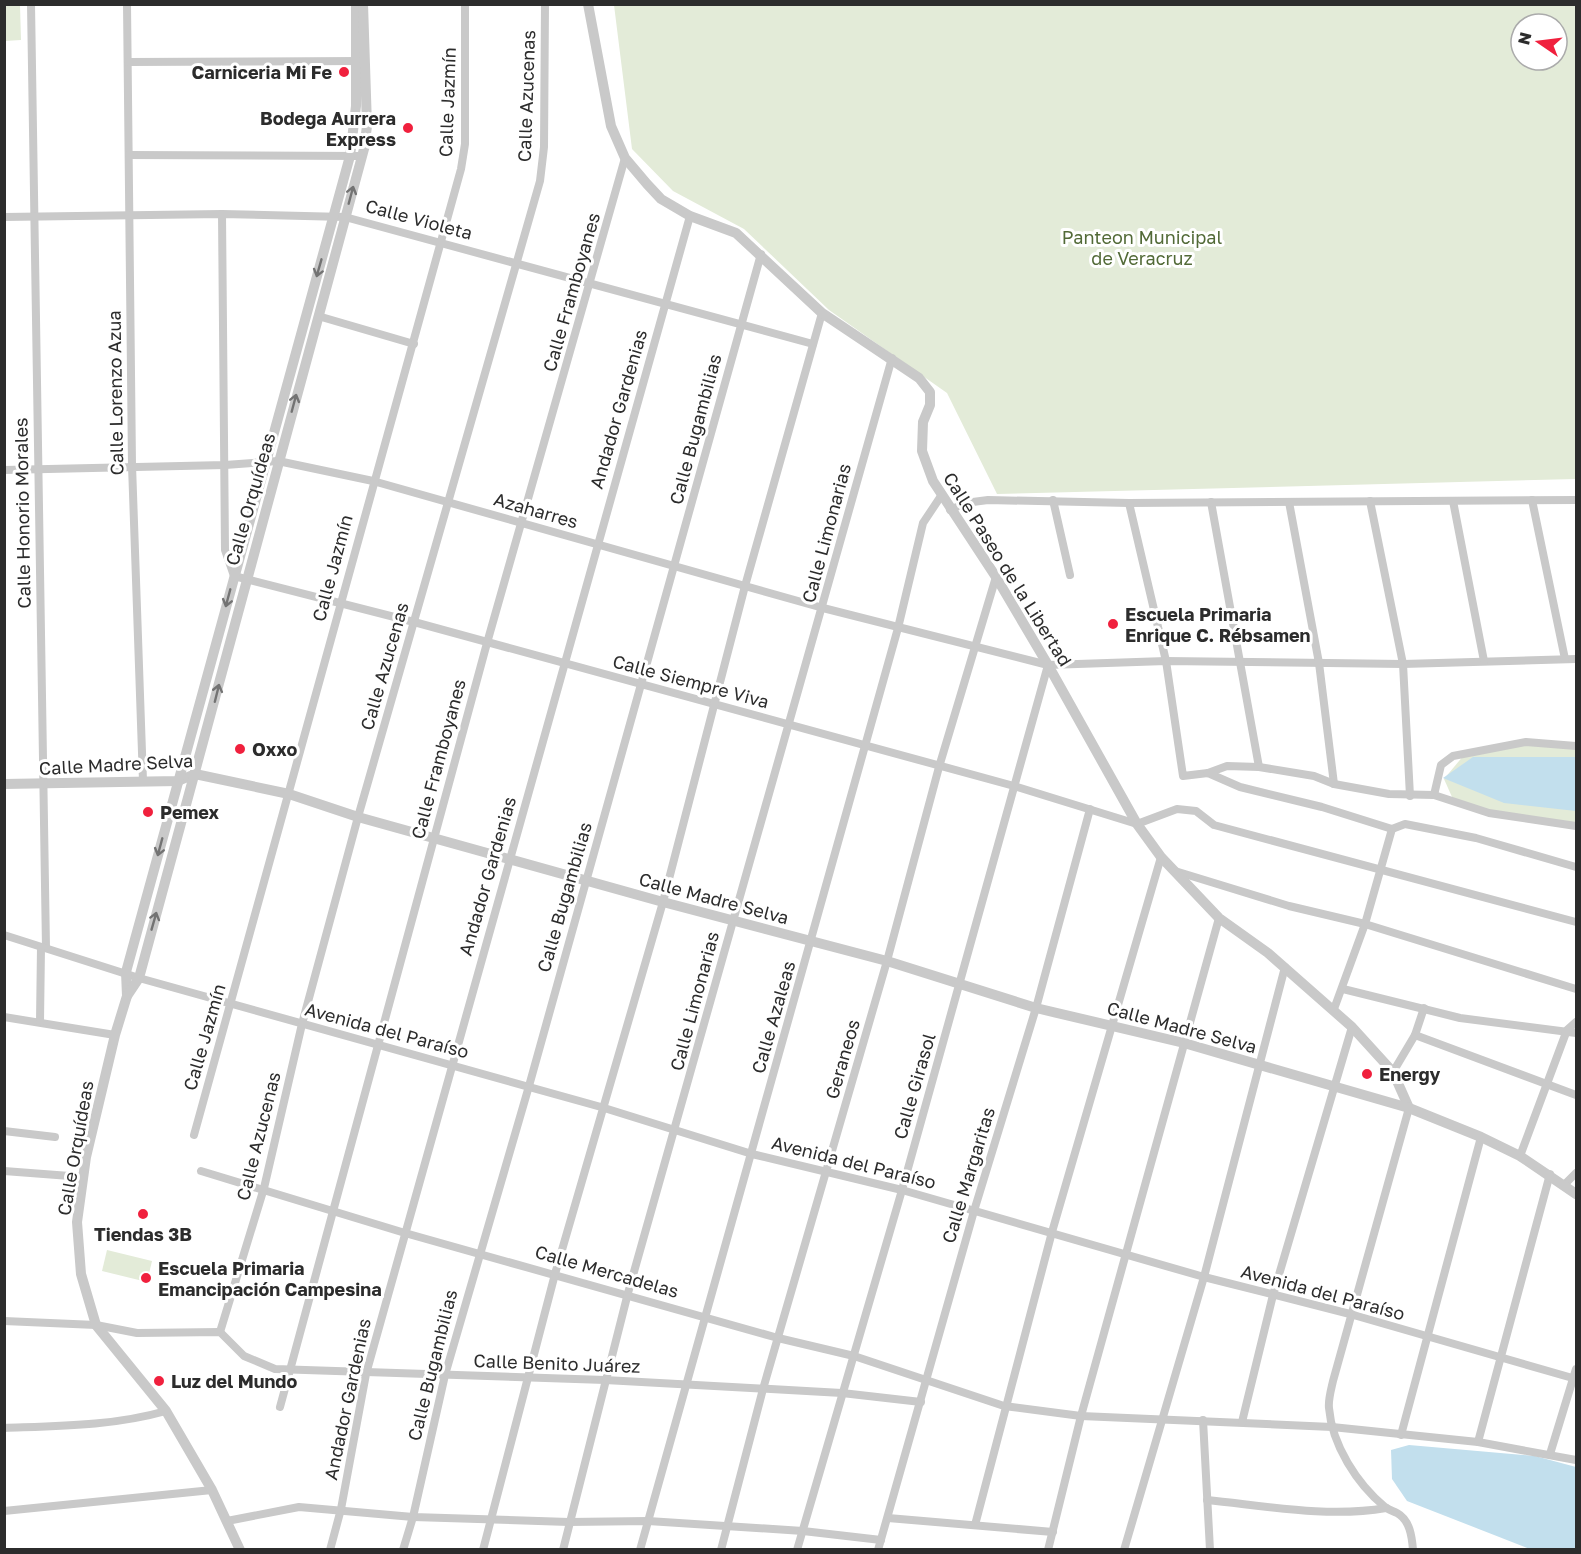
<svg xmlns="http://www.w3.org/2000/svg" width="1581" height="1554" font-family="'Golos Text',sans-serif">
<style>
.green{fill:#e3ebd8;fill-rule:evenodd}
.water{fill:#c2dfed}
.lines{fill:none;stroke-linecap:round;stroke-linejoin:round}
.minor{stroke:#c9c9c9;stroke-width:8}
.tertiary{stroke:#c9c9c9;stroke-width:10}
.oneway{stroke:#737373}
.poi-dot{fill:#f0203d;stroke:#fff;stroke-width:2}
.labels{text-anchor:middle;dominant-baseline:central;stroke-width:6;stroke-linejoin:round;paint-order:stroke}
.poi-label{font-size:18px;font-weight:bold;fill:#2c2c2c;stroke:#fff;text-anchor:start}
.street-label{font-size:18px;fill:#2c2c2c;stroke:#fff}
.park-label{font-size:18px;fill:#526a37;stroke:#fff}
</style>
<rect width="100%" height="100%" fill="#fff"/>
<g class="green">
<path d="M 5,4 L 20,5 L 21,40 L 5,41 Z"/>
<path d="M 614,5 L 1576,5 L 1576,479 L 997,494 L 947,393 L 829,310 L 744,229 L 673,191 L 632,149 ZM 1521,24 L 1557,24 L 1557,60 L 1521,60 Z"/>
<path d="M 1493,745 L 1576,747 L 1576,824 L 1456,806 L 1444,779 L 1464,755 Z"/>
<path d="M 107,1250 L 152,1261 L 147,1282 L 102,1271 Z"/>
</g>
<g class="water">
<path d="M 1473,757 L 1576,757 L 1576,811 L 1504,803 L 1443,778 Z"/>
<path d="M 1409,1445 L 1535,1456 L 1576,1467 L 1576,1549 L 1530,1549 L 1407,1501 L 1392,1479 L 1391,1450 Z"/>
</g>
<g class="lines">
<g class="minor">
<path d="M 31,4 L 46,948"/>
<path d="M 127,4 L 132,465 L 143,781"/>
<path d="M 128,62 L 362,61"/>
<path d="M 129,155 L 362,156"/>
<path d="M 222,214 L 225,550 L 234,576 L 414,622 L 1014,786 L 1137,824 L 1177,809 L 1196,811 L 1214,825 L 1576,922"/>
<path d="M 4,217 L 222,214 L 345,217 L 813,344"/>
<path d="M 318,316 L 414,344"/>
<path d="M 4,470 L 225,465 L 278,461 L 373,481 L 823,608 L 1048,665 L 1166,661 L 1403,664 L 1576,659"/>
<path d="M 1053,500 L 1070,575"/>
<path d="M 1532,500 L 1565,659"/>
<path d="M 1370,501 L 1403,664 L 1410,796"/>
<path d="M 1453,501 L 1484,661"/>
<path d="M 1211,502 L 1259,767"/>
<path d="M 1289,502 L 1319,663 L 1334,784"/>
<path d="M 1129,503 L 1166,661 L 1183,776 L 1208,773 L 1240,787 L 1322,807 L 1392,829"/>
<path d="M 950,510 L 965,503 L 988,500 L 1129,503 L 1576,500"/>
<path d="M 1208,773 L 1227,766 L 1259,767 L 1314,776 L 1334,784 L 1389,794 L 1434,795 L 1489,813 L 1576,826"/>
<path d="M 1434,795 L 1441,765 L 1453,756 L 1526,742 L 1576,746"/>
<path d="M 1392,829 L 1405,824 L 1476,838 L 1576,867"/>
<path d="M 1175,871 L 1289,906 L 1365,924 L 1576,989"/>
<path d="M 4,935 L 139,978 L 601,1107 L 752,1154 L 902,1190 L 1204,1277 L 1350,1314 L 1576,1379"/>
<path d="M 1343,989 L 1460,1018 L 1576,1033"/>
<path d="M 1334,1009 L 1365,924 L 1392,829"/>
<path d="M 4,1017 L 115,1035"/>
<path d="M 40,1022 L 41,947"/>
<path d="M 1415,1035 L 1576,1095"/>
<path d="M 1393,1072 L 1415,1035 L 1424,1008"/>
<path d="M 1409,1108 L 1333,1381 C 1331,1390 1328,1400 1329,1408 C 1332,1445 1357,1484 1385,1507 C 1389,1510 1393,1511 1397,1513 C 1410,1520 1412,1537 1413,1550"/>
<path d="M 4,1131 L 55,1137"/>
<path d="M 194,1135 L 461,169 L 465,144 L 465,4"/>
<path d="M 1520,1156 L 1567,1030 L 1576,1022"/>
<path d="M 4,1171 L 83,1177"/>
<path d="M 201,1171 L 405,1233 L 778,1338 L 854,1356 L 1004,1406 L 1081,1416 L 1332,1427 L 1478,1442 L 1576,1460"/>
<path d="M 1564,1185 L 1576,1173"/>
<path d="M 4,1321 L 96,1325 L 137,1333 L 220,1332 L 244,1356 L 275,1369 L 605,1380 L 842,1393 L 921,1402"/>
<path d="M 220,1332 L 264,1188 L 302,1024 L 358,817 L 540,181 L 544,147 L 545,4"/>
<path d="M 280,1407 L 487,643 L 625,158"/>
<path d="M 1203,1420 L 1210,1550"/>
<path d="M 1242,1422 L 1273,1295 L 1352,1027"/>
<path d="M 4,1428 C 59,1426 113,1426 166,1411"/>
<path d="M 1401,1435 L 1481,1137"/>
<path d="M 1478,1442 L 1550,1174"/>
<path d="M 1550,1454 L 1576,1369"/>
<path d="M 1207,1500 C 1266,1506 1328,1518 1386,1508"/>
<path d="M 4,1511 L 212,1490"/>
<path d="M 888,1518 L 1053,1532"/>
<path d="M 227,1521 L 299,1507 L 413,1517 L 569,1522 L 648,1521 L 803,1531 L 881,1540"/>
<path d="M 975,1525 L 1052,1232 L 1161,857"/>
<path d="M 330,1550 L 341,1509 L 366,1374 L 690,216"/>
<path d="M 403,1550 L 413,1517 L 445,1375 L 529,1086 L 761,254"/>
<path d="M 483,1550 L 555,1274 L 663,902 L 745,586 L 822,313"/>
<path d="M 563,1550 L 628,1293 L 892,358"/>
<path d="M 640,1550 L 898,628 L 923,523 L 941,496"/>
<path d="M 721,1550 L 763,1389 L 887,961 L 939,767 L 996,577"/>
<path d="M 797,1550 L 902,1190 L 1048,665"/>
<path d="M 878,1550 L 974,1211 L 1036,1008 L 1090,809"/>
<path d="M 1048,1550 L 1081,1416 L 1219,918"/>
<path d="M 1124,1550 L 1204,1277 L 1285,967"/>
</g>
<g class="tertiary">
<path d="M 588,4 L 611,126 L 625,158 L 647,184 L 661,199 L 690,216 L 736,233 L 822,313 L 919,378 L 930,392 L 930,405 L 923,422 L 922,451 L 933,481 L 996,577 L 1048,665 L 1137,824 L 1161,857 L 1219,918 L 1268,953 L 1352,1027 L 1393,1072 L 1409,1108"/>
<path d="M 4,784 L 178,781 L 195,774 L 289,794 L 358,817 L 663,902 L 887,961 L 1036,1008 L 1184,1043 L 1409,1108 L 1481,1137 L 1520,1156 L 1576,1194"/>
<path d="M 127,996 L 126,972 L 350,156 L 356,106 L 356,4"/>
<path d="M 240,1550 L 212,1490 L 166,1411 L 96,1325 L 81,1274 L 77,1222 L 86,1157 L 115,1035 L 127,996 L 139,978 L 364,149 L 367,126 L 363,4"/>
</g>
</g>
<defs><path id="oneway-shaft" d="M-6 0H5M1.5-3L5.5 0L1.5 3" fill="none" stroke-width="1.6" stroke-linecap="round" stroke-linejoin="round" transform="scale(1.5)"/></defs>
<g class="oneway">
<use href="#oneway-shaft" transform="translate(351 195) rotate(-75)"/>
<use href="#oneway-shaft" transform="translate(319 268) rotate(106)"/>
<use href="#oneway-shaft" transform="translate(294 403) rotate(-75)"/>
<use href="#oneway-shaft" transform="translate(228 598) rotate(105)"/>
<use href="#oneway-shaft" transform="translate(217 693) rotate(-76)"/>
<use href="#oneway-shaft" transform="translate(160 847) rotate(105)"/>
<use href="#oneway-shaft" transform="translate(154 921) rotate(-74)"/>
</g>
<g class="poi-dot">
<circle cx="344" cy="72" r="6"/>
<circle cx="408" cy="128" r="6"/>
<circle cx="1113" cy="624" r="6"/>
<circle cx="240" cy="749" r="6"/>
<circle cx="148" cy="812" r="6"/>
<circle cx="1367" cy="1074" r="6"/>
<circle cx="143" cy="1214" r="6"/>
<circle cx="146" cy="1278" r="6"/>
<circle cx="159" cy="1381" r="6"/>
</g>
<g class="labels">
<g class="poi-label">
<text x="332" y="72" text-anchor="end">Carniceria Mi Fe</text>
<text x="396" y="118" text-anchor="end">Bodega Aurrera<tspan x="396" dy="21">Express</tspan></text>
<text x="1125" y="614">Escuela Primaria<tspan x="1125" dy="21">Enrique C. Rébsamen</tspan></text>
<text x="252" y="749">Oxxo</text>
<text x="160" y="812">Pemex</text>
<text x="1379" y="1074">Energy</text>
<text x="143" y="1234" text-anchor="middle">Tiendas 3B</text>
<text x="158" y="1268">Escuela Primaria<tspan x="158" dy="21">Emancipación Campesina</tspan></text>
<text x="171" y="1381">Luz del Mundo</text>
</g>
<g class="street-label">
<text transform="translate(526 96) rotate(-88)">Calle Azucenas</text>
<text transform="translate(447 102) rotate(-88)">Calle Jazmín</text>
<text transform="translate(419 219) rotate(15)">Calle Violeta</text>
<text transform="translate(571 292) rotate(-74)">Calle Framboyanes</text>
<text transform="translate(115 393) rotate(-91)">Calle Lorenzo Azua</text>
<text transform="translate(618 409) rotate(-74)">Andador Gardenias</text>
<text transform="translate(695 429) rotate(-75)">Calle Bugambilias</text>
<text transform="translate(250 499) rotate(-74)">Calle Orquídeas</text>
<text transform="translate(536 510) rotate(16)">Azaharres</text>
<text transform="translate(22 513) rotate(-91)">Calle Honorio Morales</text>
<text transform="translate(826 533) rotate(-75)">Calle Limonarias</text>
<text transform="translate(332 568) rotate(-75)">Calle Jazmín</text>
<text transform="translate(1008 569) rotate(58)">Calle Paseo de la Libertad</text>
<text transform="translate(384 666) rotate(-74)">Calle Azucenas</text>
<text transform="translate(691 681) rotate(15)">Calle Siempre Viva</text>
<text transform="translate(438 759) rotate(-75)">Calle Framboyanes</text>
<text transform="translate(116 764) rotate(-3)">Calle Madre Selva</text>
<text transform="translate(487 876) rotate(-74)">Andador Gardenias</text>
<text transform="translate(564 897) rotate(-74)">Calle Bugambilias</text>
<text transform="translate(714 898) rotate(15)">Calle Madre Selva</text>
<text transform="translate(694 1001) rotate(-75)">Calle Limonarias</text>
<text transform="translate(773 1017) rotate(-74)">Calle Azaleas</text>
<text transform="translate(1182 1027) rotate(15)">Calle Madre Selva</text>
<text transform="translate(387 1030) rotate(15)">Avenida del Paraíso</text>
<text transform="translate(204 1037) rotate(-74)">Calle Jazmín</text>
<text transform="translate(842 1059) rotate(-74)">Geraneos</text>
<text transform="translate(914 1086) rotate(-74)">Calle Girasol</text>
<text transform="translate(258 1136) rotate(-76)">Calle Azucenas</text>
<text transform="translate(75 1148) rotate(-80)">Calle Orquídeas</text>
<text transform="translate(854 1162) rotate(14)">Avenida del Paraíso</text>
<text transform="translate(968 1175) rotate(-73)">Calle Margaritas</text>
<text transform="translate(607 1271) rotate(16)">Calle Mercadelas</text>
<text transform="translate(1323 1292) rotate(15)">Avenida del Paraíso</text>
<text transform="translate(557 1363) rotate(2)">Calle Benito Juárez</text>
<text transform="translate(432 1365) rotate(-76)">Calle Bugambilias</text>
<text transform="translate(347 1399) rotate(-78)">Andador Gardenias</text>
</g>
<g class="park-label">
<text x="1142" y="237">Panteon Municipal<tspan x="1142" dy="21">de Veracruz</tspan></text>
</g>
</g>
<rect width="1581" height="1554" fill="none" stroke="#2c2c2c" stroke-width="12"/>
<g transform="translate(1539 42) rotate(284)"><circle r="28" fill="#ffffff" stroke="#ababab" stroke-width="1.5"/>
<path d="M0-4.5L10 22L0 15L-10 22Z" fill="#f0203d"/>
<text y="-9" font-size="16" font-weight="bold" text-anchor="middle" fill="#2c2c2c">N</text>
</g>
</svg>
